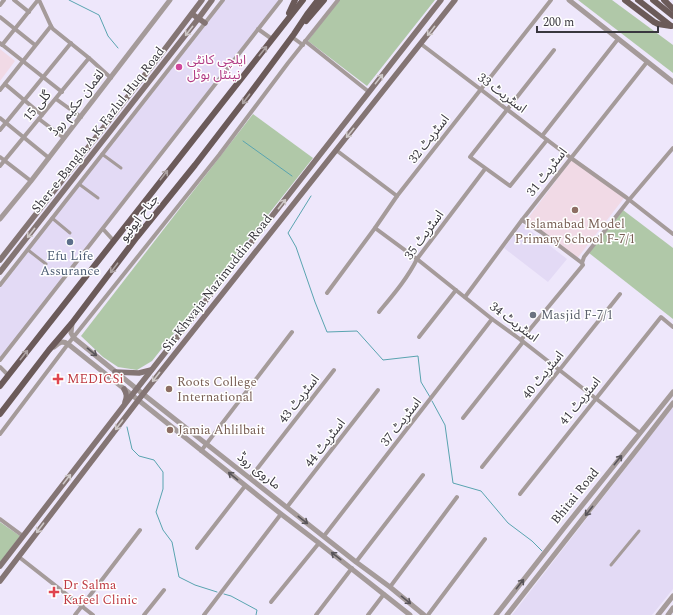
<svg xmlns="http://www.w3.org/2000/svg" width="673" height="615" font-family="Spectral,'Noto Sans Arabic',serif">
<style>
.built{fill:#e3daf5}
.education{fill:#f1dae6}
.green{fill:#b0c8a8}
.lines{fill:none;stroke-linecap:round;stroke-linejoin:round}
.stream{stroke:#59a4b0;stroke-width:1}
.pedestrian{stroke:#a59b9a;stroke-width:3}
.minor{stroke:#a59b9a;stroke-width:4}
.tertiary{stroke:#a59b9a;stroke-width:5}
.secondary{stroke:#847574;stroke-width:5.5}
.primary{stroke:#6b5a59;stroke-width:6}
.oneway{stroke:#cec8c7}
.oneway2{stroke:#aea4a4}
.oneway3{stroke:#59555a}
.hotel-dot{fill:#d1479c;stroke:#fff;stroke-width:1.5}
.education-dot{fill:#8d6e63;stroke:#fff;stroke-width:1.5}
.service-dot{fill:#5c6f8a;stroke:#fff;stroke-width:1.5}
.worship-dot{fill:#6b7280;stroke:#fff;stroke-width:1.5}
.health-dot{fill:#e0444e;stroke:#fff;stroke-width:1.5}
.labels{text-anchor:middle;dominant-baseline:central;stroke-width:3;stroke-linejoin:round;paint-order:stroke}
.hotel-label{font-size:13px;fill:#b23c85;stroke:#fff;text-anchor:start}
.street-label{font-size:13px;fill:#39373e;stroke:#fff}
.education-label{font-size:13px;fill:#785e54;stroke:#fff;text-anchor:start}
.service-label{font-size:13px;fill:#4e5e75;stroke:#fff}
.worship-label{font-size:13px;fill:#5b616d;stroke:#fff;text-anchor:start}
.health-label{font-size:13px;fill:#be3a42;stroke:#fff;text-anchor:start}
</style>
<rect width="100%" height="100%" fill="#eee7fb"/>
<g class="built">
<path d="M 223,0 L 281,0 L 0,360 L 0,285 Z"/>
<path d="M 522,224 L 567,259 L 548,282 L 504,248 Z"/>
<path d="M 672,408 L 673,409 L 673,589 L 652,615 L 512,615 Z"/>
</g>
<g class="education">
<path d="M 0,49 L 15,61 L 0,81 Z"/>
<path d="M 572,159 L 624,198 L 576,260 L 526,221 Z"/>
</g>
<g class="green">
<path d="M 338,0 L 435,0 L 367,86 L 308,41 Z"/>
<path d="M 578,0 L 612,0 L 673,45 L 673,73 Z"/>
<path d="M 253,114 L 313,158 L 152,361 L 137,370 L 118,367 L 103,357 L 81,336 Z"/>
<path d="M 623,210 L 673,248 L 673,319 L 589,253 Z"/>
<path d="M 0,522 L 20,536 L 0,562 Z"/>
</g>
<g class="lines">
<g class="stream">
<path d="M 69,0 L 99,15 L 108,36 L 118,48"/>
<path d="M 243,141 L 292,176"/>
<path d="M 311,196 L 288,233 L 296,247 L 315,302 L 327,332 L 357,331 L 383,360 L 418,356 L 421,382 L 430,397"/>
<path d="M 432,401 L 445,425 L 453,483 L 481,491 L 508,523 L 532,541 L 542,551"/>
<path d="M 127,427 L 132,449 L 139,456 L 154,460 L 163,472 L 163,489 L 156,512 L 163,530 L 172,542 L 179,577 L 195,585 L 217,592"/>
<path d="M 224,594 L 231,596 L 257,610 L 256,615"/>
</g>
<g class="pedestrian">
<path d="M 102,154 L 121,168"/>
<path d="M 79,184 L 98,198"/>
<path d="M 52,218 L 70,233"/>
<path d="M 28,250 L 46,264"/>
<path d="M 611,565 L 639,531"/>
</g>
<g class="minor">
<path d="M 14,0 L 29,12"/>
<path d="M 39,0 L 51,26 L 53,29 L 89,58 L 111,78"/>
<path d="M 0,5 L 4,0"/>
<path d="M 0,17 L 35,45"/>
<path d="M 258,29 L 272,39"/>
<path d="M 292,37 L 303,45"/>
<path d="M 305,41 L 369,92"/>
<path d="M 0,43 L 62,92"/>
<path d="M 421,44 L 571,158 L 627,198 L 673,234"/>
<path d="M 2,45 L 38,0"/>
<path d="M 5,84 L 42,115"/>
<path d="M 0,90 L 51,26"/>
<path d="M 56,99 L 81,117"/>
<path d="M 0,118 L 49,158"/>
<path d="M 39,119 L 64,138"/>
<path d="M 0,130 L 71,43"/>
<path d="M 542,136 L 618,39"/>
<path d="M 547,140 L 510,186 L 470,157 L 554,50"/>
<path d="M 336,150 L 397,196"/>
<path d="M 0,157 L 31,181"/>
<path d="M 0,166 L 89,58"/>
<path d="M 522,220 L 541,232 L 582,263"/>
<path d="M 375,228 L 417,259 L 492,319 L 521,340 L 640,433"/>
<path d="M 103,229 L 113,240"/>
<path d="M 0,285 L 223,0"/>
<path d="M 327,293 L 375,228 L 397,196 L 551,0"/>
<path d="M 465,297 L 522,220 L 647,62"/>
<path d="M 379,312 C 393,295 407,279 417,259 L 485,169"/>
<path d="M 419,337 L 456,290"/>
<path d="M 521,340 L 583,265 L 582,263 L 584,257 L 629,200 L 673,148"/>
<path d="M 0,360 L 281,0"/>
<path d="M 0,367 L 8,375"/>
<path d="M 463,418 L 523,342"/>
<path d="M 0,434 L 68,344 L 219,155 L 288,63 L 338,0"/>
<path d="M 201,451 L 292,332"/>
<path d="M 482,467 L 620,294"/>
<path d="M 250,478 L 334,370"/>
<path d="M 520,494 L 661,317 L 673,327"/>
<path d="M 287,507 L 378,390"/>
<path d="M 0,519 L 23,536"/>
<path d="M 324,536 L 492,319"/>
<path d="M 197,548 L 245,486"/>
<path d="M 19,557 L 93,615"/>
<path d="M 356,562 L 423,475"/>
<path d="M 390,587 L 457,497"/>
<path d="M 271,602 L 319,543"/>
<path d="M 75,615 L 140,530"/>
<path d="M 144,615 L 164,590"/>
<path d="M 204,615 L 281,514"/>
<path d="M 316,615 L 352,568"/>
<path d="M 368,615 L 384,594"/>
<path d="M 428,615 L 485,539"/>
</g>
<g class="tertiary">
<path d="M 569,0 L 673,82"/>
<path d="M 0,219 L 31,181 L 170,0"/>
<path d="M 72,324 L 71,333 L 74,338 L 143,394 L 356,562 L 390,587 L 424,615"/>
<path d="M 54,347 C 59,343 62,340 68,344 L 281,514 L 319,543 L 410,615"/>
<path d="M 496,615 L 564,528 L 673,392"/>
<path d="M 507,615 L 646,438 L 673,403"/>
<path d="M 658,615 L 673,596"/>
<path d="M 668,615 L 673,608"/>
</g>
<g class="secondary">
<path d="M 192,14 L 205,23"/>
<path d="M 0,260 L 158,58 L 202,0"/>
<path d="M 0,272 L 198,19 L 212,0"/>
<path d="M 115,372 L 139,373 L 151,370"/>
<path d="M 124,389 C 127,394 127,397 125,402"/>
<path d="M 0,566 L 132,395 L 441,0"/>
<path d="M 0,581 L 143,394 L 455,0"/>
</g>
<g class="primary">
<path d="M 625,0 L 654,22 L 658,24 L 671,26"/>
<path d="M 638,0 L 670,25"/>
<path d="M 653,0 L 673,16"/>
<path d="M 664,0 L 673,9"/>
<path d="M 289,13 L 295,0"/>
<path d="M 306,21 L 324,0"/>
<path d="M 0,386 L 303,0"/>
<path d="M 0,414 L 49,350 L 72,323 L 137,237 L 195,165 L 248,96 L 294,34 L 308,13 L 318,0"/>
</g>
</g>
<defs><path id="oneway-shaft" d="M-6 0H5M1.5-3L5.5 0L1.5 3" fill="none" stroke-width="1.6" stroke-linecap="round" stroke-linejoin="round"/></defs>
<g class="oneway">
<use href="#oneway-shaft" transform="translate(189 31) rotate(128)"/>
<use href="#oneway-shaft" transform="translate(431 31) rotate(128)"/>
<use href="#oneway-shaft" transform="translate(379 79) rotate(-52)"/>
<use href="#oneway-shaft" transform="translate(350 133) rotate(129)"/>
<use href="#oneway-shaft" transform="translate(282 204) rotate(-52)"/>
<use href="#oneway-shaft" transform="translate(31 233) rotate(128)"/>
<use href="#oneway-shaft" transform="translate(156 377) rotate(128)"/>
<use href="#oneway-shaft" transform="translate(119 425) rotate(127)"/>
<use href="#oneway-shaft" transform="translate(67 479) rotate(-52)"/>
<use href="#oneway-shaft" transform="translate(40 528) rotate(127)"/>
</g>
<g class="oneway2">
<use href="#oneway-shaft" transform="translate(263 51) rotate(-51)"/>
<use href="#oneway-shaft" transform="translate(246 99) rotate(127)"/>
<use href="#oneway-shaft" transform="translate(164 175) rotate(-52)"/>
<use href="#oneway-shaft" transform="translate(114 268) rotate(127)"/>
<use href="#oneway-shaft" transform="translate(24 355) rotate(-52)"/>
</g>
<g class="oneway3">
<use href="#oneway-shaft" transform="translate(92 352) rotate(39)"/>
<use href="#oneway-shaft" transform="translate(618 460) rotate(-51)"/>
<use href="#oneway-shaft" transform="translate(233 476) rotate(-141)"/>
<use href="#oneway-shaft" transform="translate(589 511) rotate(128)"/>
<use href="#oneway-shaft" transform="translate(303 520) rotate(38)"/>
<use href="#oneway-shaft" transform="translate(336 556) rotate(-142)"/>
<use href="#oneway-shaft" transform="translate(520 584) rotate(-52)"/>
<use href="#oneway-shaft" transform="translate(406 600) rotate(39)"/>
</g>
<circle class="hotel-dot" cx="179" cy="67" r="4"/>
<g class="education-dot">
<circle cx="575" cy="210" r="4"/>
<circle cx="169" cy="389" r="4"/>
<circle cx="170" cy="430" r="4"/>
</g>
<circle class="service-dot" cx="70" cy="242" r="4"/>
<circle class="worship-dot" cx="533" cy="315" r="4"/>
<g class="health-dot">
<path d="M56 373h4v4h4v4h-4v4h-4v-4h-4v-4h4z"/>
<path d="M52 586h4v4h4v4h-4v4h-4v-4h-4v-4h4z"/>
</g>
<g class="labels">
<g class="hotel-label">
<text x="187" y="60">ایلچی کانٹی<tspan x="187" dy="15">نینٹل ہوٹل</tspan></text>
</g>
<g class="street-label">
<text transform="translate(502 93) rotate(37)">اسٹریٹ 33</text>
<text transform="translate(77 103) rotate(-52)">لقمان حکیم روڈ</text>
<text transform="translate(37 106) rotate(-50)">گلی 15</text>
<text transform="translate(98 130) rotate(-52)">Sher-e-Bangla A K Fazlul Huq Road</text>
<text transform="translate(429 139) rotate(-52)">اسٹریٹ 32</text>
<text transform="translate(547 172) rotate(-52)">اسٹریٹ 31</text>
<text transform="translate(139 218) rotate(-52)">جناح ایونیو</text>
<text transform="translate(424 235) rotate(-54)">اسٹریٹ 35</text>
<text transform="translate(217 283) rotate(-52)">Sir Khwaja Nazimuddin Road</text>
<text transform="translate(514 322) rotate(37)">اسٹریٹ 34</text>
<text transform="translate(543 375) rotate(-51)">اسٹریٹ 40</text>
<text transform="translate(299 399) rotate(-52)">اسٹریٹ 43</text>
<text transform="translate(580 401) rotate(-51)">اسٹریٹ 41</text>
<text transform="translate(401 422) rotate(-52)">اسٹریٹ 37</text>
<text transform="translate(325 443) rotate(-52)">اسٹریٹ 44</text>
<text transform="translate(259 471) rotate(38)">ماروی روڈ</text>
<text transform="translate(575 496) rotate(-51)">Bhitai Road</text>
</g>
<g class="education-label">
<text x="575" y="224" text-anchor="middle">Islamabad Model<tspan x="575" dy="15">Primary School F-7/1</tspan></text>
<text x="177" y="382">Roots College<tspan x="177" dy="15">International</tspan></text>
<text x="178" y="430">Jamia Ahlilbait</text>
</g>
<g class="service-label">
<text x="70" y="256">Efu Life<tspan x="70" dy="15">Assurance</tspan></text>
</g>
<g class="worship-label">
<text x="541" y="315">Masjid F-7/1</text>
</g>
<g class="health-label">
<text x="67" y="379">MEDICSi</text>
<text x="63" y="585">Dr Salma<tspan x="63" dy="15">Kafeel Clinic</tspan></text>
</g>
</g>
<path d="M537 26v6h121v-6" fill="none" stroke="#39373e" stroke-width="2"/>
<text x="543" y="26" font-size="12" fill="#39373e" stroke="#ffffff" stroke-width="3" paint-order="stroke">200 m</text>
</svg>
